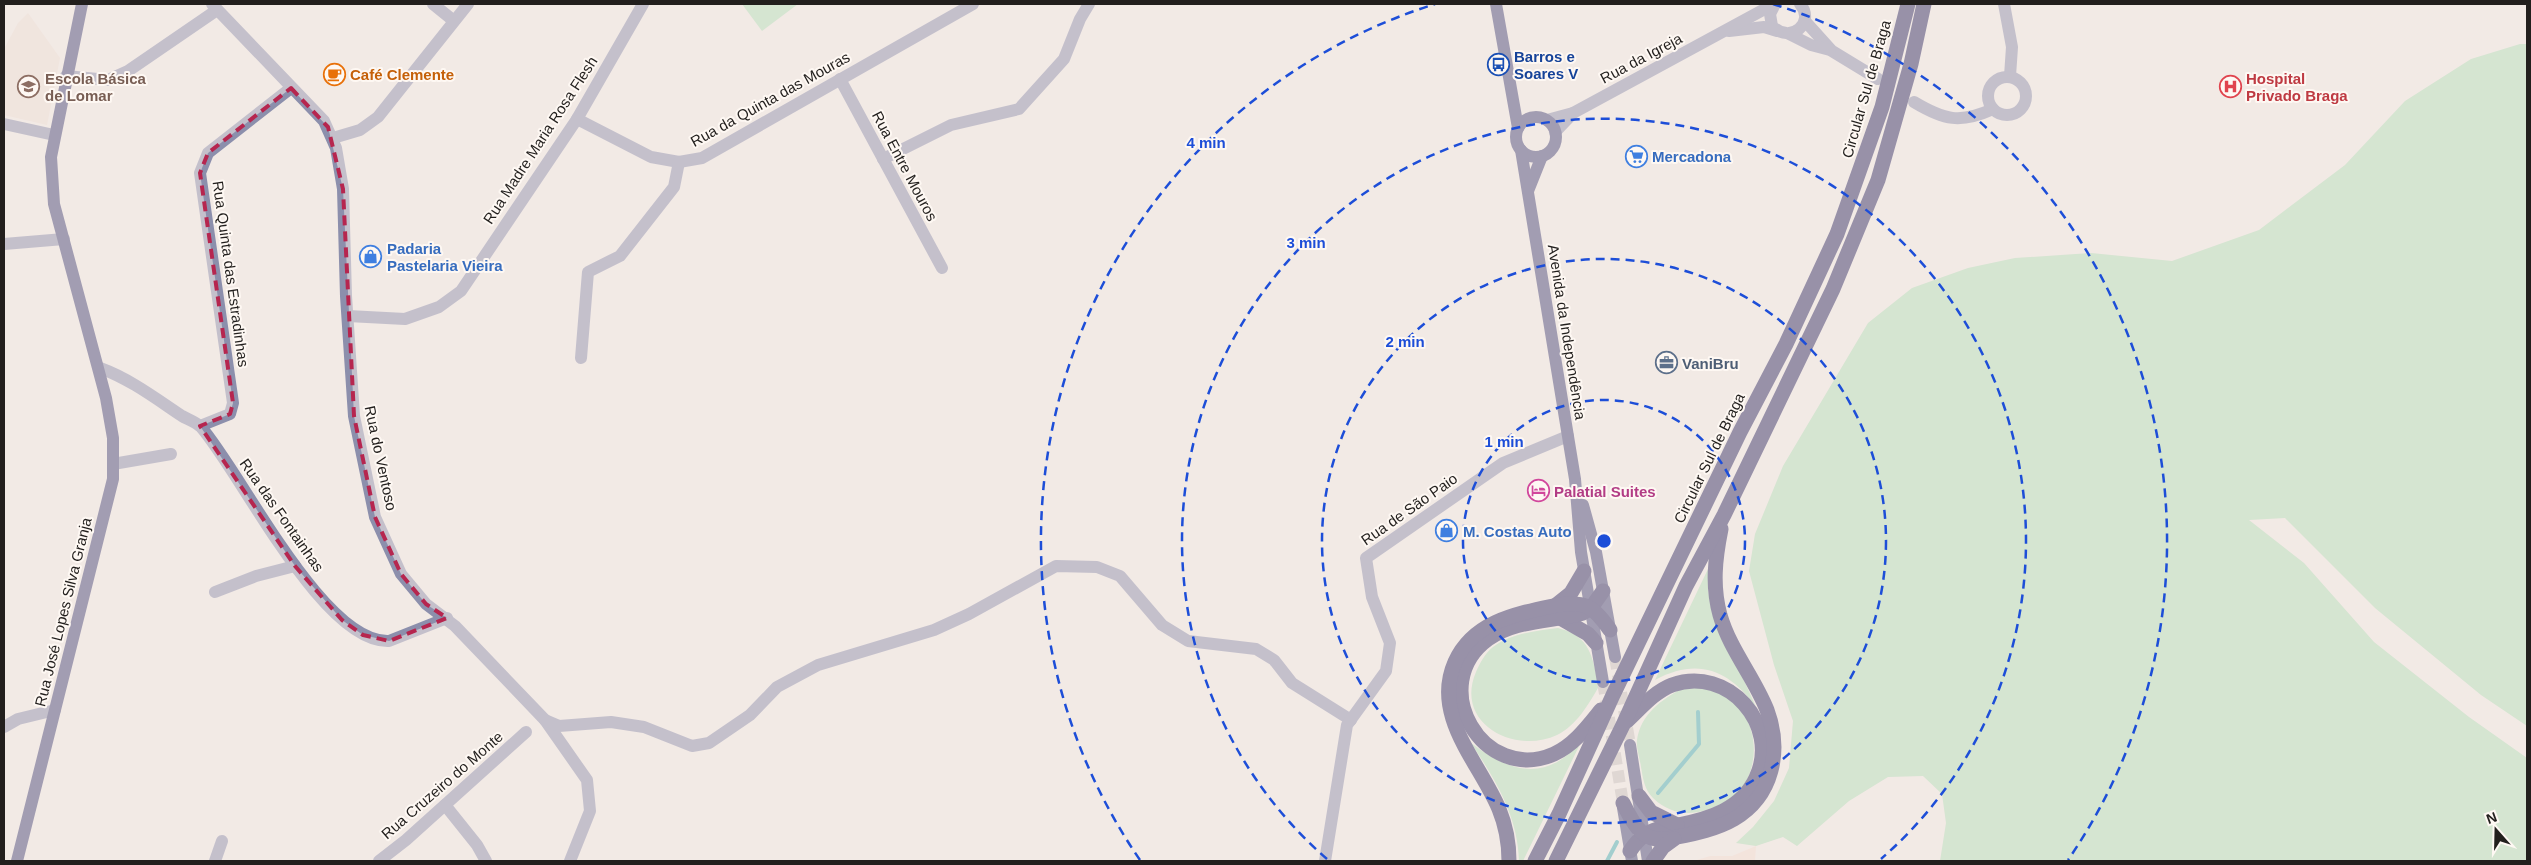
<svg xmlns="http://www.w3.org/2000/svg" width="2531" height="865" font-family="Helvetica,sans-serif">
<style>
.commercial{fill:#f4ddd1}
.built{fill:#eedfd5}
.green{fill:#b1dfb8}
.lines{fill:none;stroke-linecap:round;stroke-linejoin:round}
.stream{stroke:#43aeb2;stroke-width:4}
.major-tunnel{stroke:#c8c1bd;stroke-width:12;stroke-dasharray:12 6;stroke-linecap:butt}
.minor{stroke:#8c8fac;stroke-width:12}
.major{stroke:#424273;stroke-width:12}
.highway{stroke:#2a265e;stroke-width:15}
.marked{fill:none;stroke:#b6264f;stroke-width:4;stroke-dasharray:10 6;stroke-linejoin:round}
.ring{fill:none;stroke:#1d4ed8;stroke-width:2.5;stroke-dasharray:9 6}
.labels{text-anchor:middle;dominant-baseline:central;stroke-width:4;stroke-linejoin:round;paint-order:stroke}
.transit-label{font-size:15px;font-weight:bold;fill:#164399;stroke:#fef8f3;text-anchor:start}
.street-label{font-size:15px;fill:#221f1d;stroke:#fef8f3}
.food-label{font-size:15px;font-weight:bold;fill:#c56008;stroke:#fef8f3;text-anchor:start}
.education-label{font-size:15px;font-weight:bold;fill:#785e54;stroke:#fef8f3;text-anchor:start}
.health-label{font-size:15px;font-weight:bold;fill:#be3a42;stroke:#fef8f3;text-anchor:start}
.shop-label{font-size:15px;font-weight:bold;fill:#366cbe;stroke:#fef8f3;text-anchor:start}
.service-label{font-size:15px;font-weight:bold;fill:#4e5e75;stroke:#fef8f3;text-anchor:start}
.hotel-label{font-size:15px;font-weight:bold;fill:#b23c85;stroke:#fef8f3;text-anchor:start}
.centre{fill:#1d4ed8;stroke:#fef8f3;stroke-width:2.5}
.ring-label{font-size:15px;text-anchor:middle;font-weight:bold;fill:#1d4ed8;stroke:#fef8f3;stroke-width:4;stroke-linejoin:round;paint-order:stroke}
</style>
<rect width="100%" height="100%" fill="#f2eae5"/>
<path class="commercial" d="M 1756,846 L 1755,861 L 1694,861 L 1710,856 L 1732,856 Z"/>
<path class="built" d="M 28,13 L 60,58 L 47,125 L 4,115 L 4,49 L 18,23 Z"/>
<g class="green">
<path d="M 742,4 L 798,4 L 762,31 Z"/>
<path d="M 2520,44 L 2527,44 L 2527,726 L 2481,695 L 2375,608 L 2285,518 L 2249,520 L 2304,563 L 2374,642 L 2469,717 L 2527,758 L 2527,861 L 1940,861 L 1946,823 L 1942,794 L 1923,776 L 1888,777 L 1849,801 L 1797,846 L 1783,837 L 1756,846 L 1736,843 L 1753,827 L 1774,801 L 1789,768 L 1793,721 L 1774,665 L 1749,571 L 1755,534 L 1783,466 L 1868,323 L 1912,288 L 1968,268 L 2015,258 L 2091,253 L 2172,261 L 2259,230 L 2345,165 L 2405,101 L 2471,59 Z"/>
<path d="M 1708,569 L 1708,590 L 1711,607 L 1756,707 C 1729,670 1698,657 1655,680 Z"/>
<path d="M 1558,628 C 1591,636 1592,657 1599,686 C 1589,704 1576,726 1557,735 C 1514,755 1454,723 1476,672 C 1480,663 1485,653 1493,647 C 1511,633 1536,631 1558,628 Z"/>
<path d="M 1683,688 C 1691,688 1705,686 1713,689 C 1753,704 1765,752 1743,787 C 1739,795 1730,799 1723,803 C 1698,816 1674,818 1653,798 C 1644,789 1643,778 1641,767 C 1640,759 1636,748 1637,740 C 1641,714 1661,700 1683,688 Z"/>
<path d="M 1582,740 L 1523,861 L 1519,861 C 1518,816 1495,779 1471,743 C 1511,773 1547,783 1582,740 Z"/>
</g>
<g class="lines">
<g class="stream">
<path d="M 1658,793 L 1699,744 L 1698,712"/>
<path d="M 1607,861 L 1617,842"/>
</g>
<g class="major-tunnel">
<path d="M 1615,657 L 1630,745"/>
<path d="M 1603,682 L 1623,803"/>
</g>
<g class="minor">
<path d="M 212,4 L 324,121 L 336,148 L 343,189 L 346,296 L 354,416 L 375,517 L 401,574 L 426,604 L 455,626 L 545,720 L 587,780 L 590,811 L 570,861"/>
<path d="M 433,4 L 454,21"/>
<path d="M 1775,4 L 1770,14 L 1772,26 C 1791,45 1816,22 1800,4"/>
<path d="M 2004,4 L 2012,47 L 2010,76"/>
<path d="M 1805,21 L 1832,51 L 1878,79"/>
<path d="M 1729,31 L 1764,27 L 1777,31"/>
<path d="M 1789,34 L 1811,45 L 1830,50"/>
<path d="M 66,76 L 108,80 L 128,71 L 217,10"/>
<circle cx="2007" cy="96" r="19"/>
<path d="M 840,79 L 942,268"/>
<path d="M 1914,102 C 1944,120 1960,124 1993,109"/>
<path d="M 577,119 L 651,157 L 679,162 L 702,158 L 973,4"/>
<path d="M 1547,120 L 1573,113 L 1774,4"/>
<path d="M 4,124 L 54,135"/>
<path d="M 1555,132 L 1573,113"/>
<path d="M 333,138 L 360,130 L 378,117 L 468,4"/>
<path d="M 883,159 L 951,125 L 1019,109 L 1064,59 L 1080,19 L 1089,4"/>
<path d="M 4,244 L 64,239"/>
<path d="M 348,316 L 405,319 L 439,307 L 461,291 L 577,119 L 643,4"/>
<path d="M 581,358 L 588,272 L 620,256 L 674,187 L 679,162"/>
<path d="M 100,368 C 130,379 155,398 182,416 C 187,419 196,422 201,427 C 242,474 323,644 389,641 L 447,618"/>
<path d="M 200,426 L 230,414 L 233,403 L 200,173 L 208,153 L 291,88"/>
<path d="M 113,464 L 171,454"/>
<path d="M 215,592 L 256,576 L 295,566"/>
<path d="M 545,720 L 559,726 L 611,722 L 644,727 L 692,746 L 709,743 L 750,715 L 777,687 L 818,665 L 934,630 L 969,614 L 1056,566 L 1097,567 L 1120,576 L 1162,625 L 1188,641 L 1256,649 L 1274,660 L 1292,683 L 1351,720"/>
<path d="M 4,727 L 18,719 L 55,710"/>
<path d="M 445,805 L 477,845 L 486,861"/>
<path d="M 215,861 L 222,841"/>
<path d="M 379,861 L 406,840 L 526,732"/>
<path d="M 1325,861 L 1347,725 L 1386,671 L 1390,643 L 1372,597 L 1366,558 L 1503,463 L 1568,436"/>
</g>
<g class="major">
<path d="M 1496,4 L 1518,128"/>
<circle cx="1536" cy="137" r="20"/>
<path d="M 1521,150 L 1575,479 L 1581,552 L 1603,682"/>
<path d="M 1528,191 L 1542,156"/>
<path d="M 1583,505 L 1596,552 L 1615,657"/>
<path d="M 1630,745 L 1648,861"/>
<path d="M 1623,808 L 1632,861"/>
<path d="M 17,861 L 113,479 L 113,438 L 106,398 L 54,204 L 51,157 L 82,4"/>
</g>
<g class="highway">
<path d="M 1556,605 L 1571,593 L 1584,571"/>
<path d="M 1562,619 L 1588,634 L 1596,643"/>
<path d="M 1601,710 C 1588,726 1574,745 1554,754 C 1483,785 1425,685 1488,639 C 1516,619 1552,622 1583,613 L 1591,608 L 1603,591"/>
<path d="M 1627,721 C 1641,708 1654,692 1672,685 C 1728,665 1781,725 1756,778 C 1742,809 1709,819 1678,825 C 1667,827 1654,828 1645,835 C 1639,839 1634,845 1630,851"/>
<path d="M 1639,796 L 1651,812 L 1677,825"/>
<path d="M 1623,803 C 1634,826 1644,845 1672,838 C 1692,834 1715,830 1734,819 C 1773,796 1782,751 1767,710 C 1754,677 1730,650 1720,615 C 1712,586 1715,559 1721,529"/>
<path d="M 1509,861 C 1509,843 1506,826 1499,809 C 1480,763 1431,716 1455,662 C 1473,622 1515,614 1553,606 C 1584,600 1593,605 1610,630"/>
<path d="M 1535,861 L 1559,814 L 1613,695 L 1740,432 L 1786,344 L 1837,234 L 1882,107 L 1908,4"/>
<path d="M 1556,861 L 1623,725 L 1686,586 L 1724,515 L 1833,289 L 1878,180 L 1911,64 L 1924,4"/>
<path d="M 1653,861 L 1663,847 L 1674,839"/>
</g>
</g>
<path d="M0 0H2531V865H0ZM 291,88 L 328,127 L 343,189 L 354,416 L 375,517 L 401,574 L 426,604 L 447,618 L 389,641 L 363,635 L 342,620 L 295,566 L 200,426 L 230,414 L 233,403 L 200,173 L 208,153 Z" fill="#f2eae5" fill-opacity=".55" fill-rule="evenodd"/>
<path class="marked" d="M 291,88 L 328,127 L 343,189 L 354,416 L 375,517 L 401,574 L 426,604 L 447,618 L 389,641 L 363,635 L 342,620 L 295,566 L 200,426 L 230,414 L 233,403 L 200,173 L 208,153 Z"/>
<g class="ring">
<circle cx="1604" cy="541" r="141"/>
<circle cx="1604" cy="541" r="282"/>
<path d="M1327 859A422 422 0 1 1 1881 859"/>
<path d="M1140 860A563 563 0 0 1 1435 4M1773 4A563 563 0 0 1 2068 860"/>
</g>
<defs>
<symbol id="bus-ring" viewBox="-11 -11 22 22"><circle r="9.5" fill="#fef8f3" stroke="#1a4fb4" stroke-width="1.5"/><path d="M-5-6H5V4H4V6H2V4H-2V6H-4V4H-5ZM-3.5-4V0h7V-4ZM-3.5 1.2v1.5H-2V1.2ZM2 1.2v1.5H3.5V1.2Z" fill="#1a4fb4"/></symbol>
<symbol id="cafe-ring" viewBox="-11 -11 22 22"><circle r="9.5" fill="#fef8f3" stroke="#e8710a" stroke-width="1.5"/><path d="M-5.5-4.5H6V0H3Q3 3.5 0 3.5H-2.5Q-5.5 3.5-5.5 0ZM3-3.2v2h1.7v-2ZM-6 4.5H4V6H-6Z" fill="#e8710a"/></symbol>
<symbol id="school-ring" viewBox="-11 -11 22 22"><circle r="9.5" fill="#fef8f3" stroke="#8d6e63" stroke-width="1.5"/><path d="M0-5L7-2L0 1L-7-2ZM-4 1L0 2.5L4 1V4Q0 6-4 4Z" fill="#8d6e63"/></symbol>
<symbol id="hospital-ring" viewBox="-11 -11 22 22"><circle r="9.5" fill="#fef8f3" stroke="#e0444e" stroke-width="1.5"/><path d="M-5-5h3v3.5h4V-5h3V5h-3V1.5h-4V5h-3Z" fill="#e0444e"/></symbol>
<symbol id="supermarket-ring" viewBox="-11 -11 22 22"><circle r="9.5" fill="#fef8f3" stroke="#3f7fe0" stroke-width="1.5"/><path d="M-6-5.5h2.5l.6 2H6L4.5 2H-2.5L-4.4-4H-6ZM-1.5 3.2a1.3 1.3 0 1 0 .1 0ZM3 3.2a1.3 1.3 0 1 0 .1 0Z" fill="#3f7fe0"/></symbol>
<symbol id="shop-ring" viewBox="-11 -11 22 22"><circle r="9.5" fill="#fef8f3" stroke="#3f7fe0" stroke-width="1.5"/><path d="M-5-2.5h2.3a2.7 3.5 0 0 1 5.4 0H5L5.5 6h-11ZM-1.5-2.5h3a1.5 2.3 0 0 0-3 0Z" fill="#3f7fe0"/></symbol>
<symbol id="office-ring" viewBox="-11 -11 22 22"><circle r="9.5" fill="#fef8f3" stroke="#5c6f8a" stroke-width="1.5"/><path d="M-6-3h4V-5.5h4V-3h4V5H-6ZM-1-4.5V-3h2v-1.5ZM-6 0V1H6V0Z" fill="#5c6f8a"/></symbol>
<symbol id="hotel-ring" viewBox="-11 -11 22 22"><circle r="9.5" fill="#fef8f3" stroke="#d1479c" stroke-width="1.5"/><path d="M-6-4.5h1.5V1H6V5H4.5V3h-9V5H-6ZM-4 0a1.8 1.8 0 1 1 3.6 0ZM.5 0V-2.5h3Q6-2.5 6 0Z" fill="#d1479c"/></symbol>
</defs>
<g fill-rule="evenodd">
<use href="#bus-ring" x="1486" y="52" width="25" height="25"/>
<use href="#cafe-ring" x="322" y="62" width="25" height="25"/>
<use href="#school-ring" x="16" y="74" width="25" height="25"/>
<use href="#hospital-ring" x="2218" y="74" width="25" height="25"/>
<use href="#supermarket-ring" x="1624" y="144" width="25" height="25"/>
<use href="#shop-ring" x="358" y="244" width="25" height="25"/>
<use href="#office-ring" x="1654" y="350" width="25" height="25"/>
<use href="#hotel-ring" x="1526" y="478" width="25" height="25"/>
<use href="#shop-ring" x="1434" y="518" width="25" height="25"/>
</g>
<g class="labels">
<g class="transit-label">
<text x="1514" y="56">Barros e<tspan x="1514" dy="17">Soares V</tspan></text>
</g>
<g class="street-label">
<text transform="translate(1641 58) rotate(-28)">Rua da Igreja</text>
<text transform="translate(1866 89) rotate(-74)">Circular Sul de Braga</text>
<text transform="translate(770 99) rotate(-29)">Rua da Quinta das Mouras</text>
<text transform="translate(540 140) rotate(-57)">Rua Madre Maria Rosa Flesh</text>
<text transform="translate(905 166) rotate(62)">Rua Entre Mouros</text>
<text transform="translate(231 274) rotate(82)">Rua Quinta das Estradinhas</text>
<text transform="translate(1567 332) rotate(81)">Avenida da Independência</text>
<text transform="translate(381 458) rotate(78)">Rua do Ventoso</text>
<text transform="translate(1709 458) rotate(-64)">Circular Sul de Braga</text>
<text transform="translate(1409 509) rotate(-35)">Rua de São Paio</text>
<text transform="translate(282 515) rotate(55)">Rua das Fontainhas</text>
<text transform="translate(63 612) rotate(-76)">Rua José Lopes Silva Granja</text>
<text transform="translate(442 785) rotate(-41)">Rua Cruzeiro do Monte</text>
</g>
<g class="food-label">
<text x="350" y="74">Café Clemente</text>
</g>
<g class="education-label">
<text x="45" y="78">Escola Básica<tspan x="45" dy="17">de Lomar</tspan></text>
</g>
<g class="health-label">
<text x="2246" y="78">Hospital<tspan x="2246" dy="17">Privado Braga</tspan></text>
</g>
<g class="shop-label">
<text x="1652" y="156">Mercadona</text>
<text x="387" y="248">Padaria<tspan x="387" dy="17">Pastelaria Vieira</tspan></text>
<text x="1463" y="531">M. Costas Auto</text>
</g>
<g class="service-label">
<text x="1682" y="363">VaniBru</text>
</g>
<g class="hotel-label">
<text x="1554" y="491">Palatial Suites</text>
</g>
</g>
<circle cx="1604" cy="541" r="8" class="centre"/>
<g class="ring-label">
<text x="1206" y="148">4 min</text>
<text x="1306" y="248">3 min</text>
<text x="1405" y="347">2 min</text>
<text x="1504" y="447">1 min</text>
</g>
<rect width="2531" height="865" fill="none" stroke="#221f1d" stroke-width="10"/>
<g transform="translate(2496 830) rotate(340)" stroke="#fef8f3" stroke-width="4" paint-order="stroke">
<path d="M0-4L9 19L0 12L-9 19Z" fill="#221f1d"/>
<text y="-8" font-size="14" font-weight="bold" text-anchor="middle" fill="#221f1d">N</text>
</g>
</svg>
